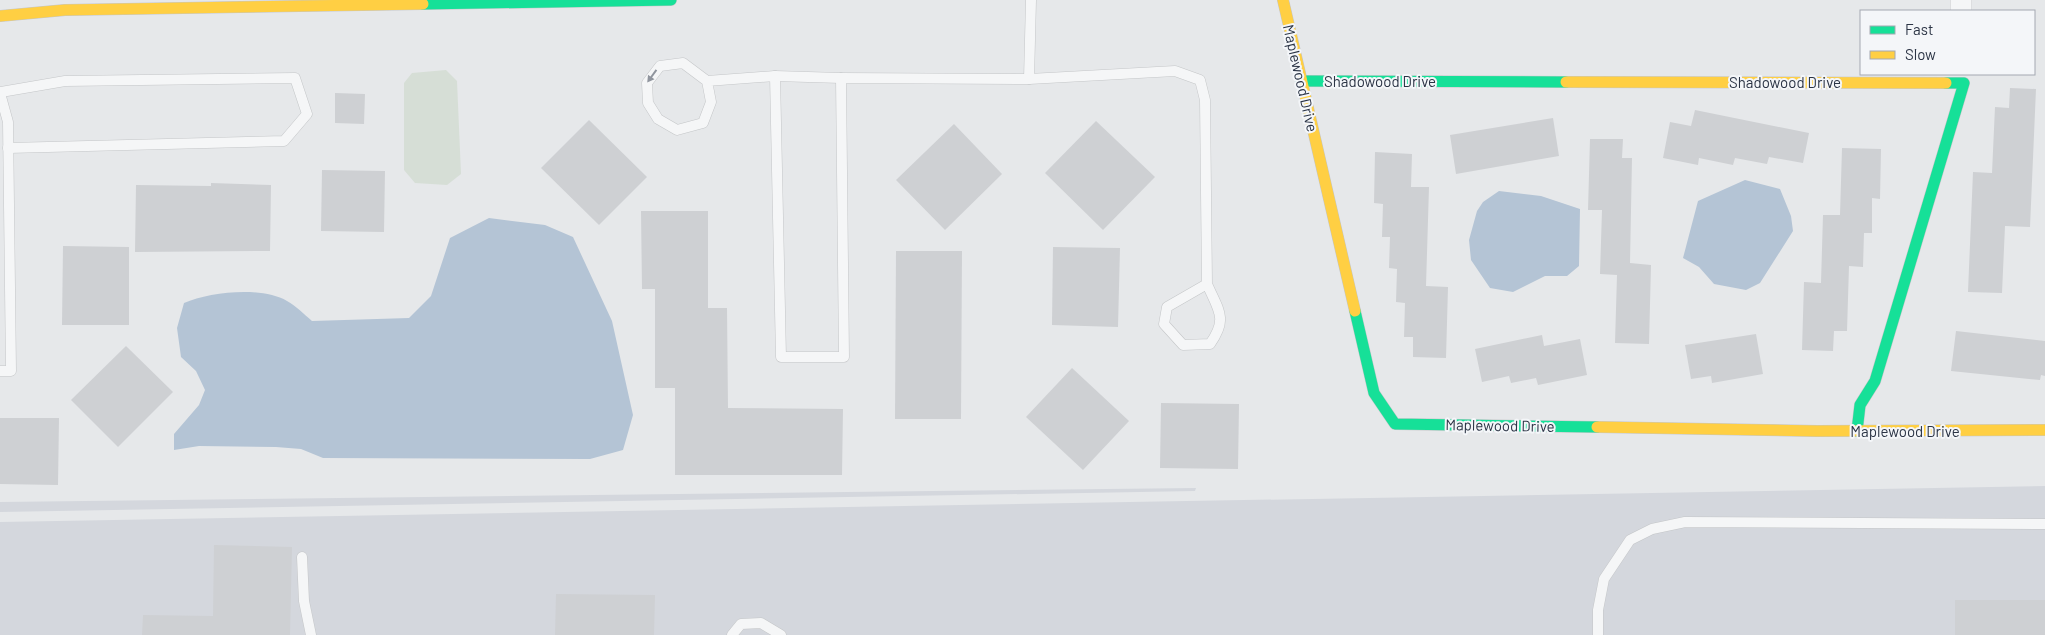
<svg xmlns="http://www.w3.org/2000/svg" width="2045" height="635" font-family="Barlow,sans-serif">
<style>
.built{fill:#d4d7dd}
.green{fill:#d6ded6}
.water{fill:#b4c4d5}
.building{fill:#ced0d3}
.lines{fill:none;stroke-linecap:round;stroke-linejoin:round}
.lane-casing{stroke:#c4c6c8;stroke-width:11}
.street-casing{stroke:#c4c6c8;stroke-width:22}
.fast-casing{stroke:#c4c6c8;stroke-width:12}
.slow-casing{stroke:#c4c6c8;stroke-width:12}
.lane{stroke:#f5f6f7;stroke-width:10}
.street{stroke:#f5f6f7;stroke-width:21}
.fast{stroke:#16e098;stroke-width:11}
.slow{stroke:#ffcf43;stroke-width:11}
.oneway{fill:#90959e}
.labels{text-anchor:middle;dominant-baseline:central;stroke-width:4;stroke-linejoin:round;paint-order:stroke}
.street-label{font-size:15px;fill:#2b3445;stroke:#f4f6f9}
</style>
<rect width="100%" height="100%" fill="#e6e8ea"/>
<g class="built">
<path d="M 2045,486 L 2045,635 L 0,635 L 0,522 Z"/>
<path d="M 1196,488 L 1195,491 L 0,512 L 0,502 Z"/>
</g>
<path class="green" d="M 446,70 L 457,81 L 461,174 L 447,185 L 415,183 L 404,170 L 404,83 L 412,73 Z"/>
<g class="water">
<path d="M 1745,180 L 1780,189 L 1791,216 L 1793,231 L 1760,283 L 1746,290 L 1714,284 L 1699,267 L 1683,258 L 1698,201 Z"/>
<path d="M 1499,191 L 1541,196 L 1580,209 L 1579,266 L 1567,276 L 1545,276 L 1513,292 L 1490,288 L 1471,260 L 1469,240 L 1477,211 L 1483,202 Z"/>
<path d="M 489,218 L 545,225 L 573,237 L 612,321 L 633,415 L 623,450 L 590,459 L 323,458 L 301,449 L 276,447 L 199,446 L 174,450 L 174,434 L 199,405 L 205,390 L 196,371 L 181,357 L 177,328 L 184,303 C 210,292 261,286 287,301 C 296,306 304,314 312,321 L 409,318 L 431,296 L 450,238 Z"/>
</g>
<g class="building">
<path d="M 2010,88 L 2036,89 L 2030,227 L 2005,226 L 2002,293 L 1968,292 L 1973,172 L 1992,173 L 1995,107 L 2009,108 Z"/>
<path d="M 335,93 L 365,94 L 364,124 L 335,123 Z"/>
<path d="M 1695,110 L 1809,133 L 1803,163 L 1769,157 L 1767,164 L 1735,158 L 1733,165 L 1699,158 L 1698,165 L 1663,158 L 1670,122 L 1691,126 Z"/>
<path d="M 1553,118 L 1559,156 L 1456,174 L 1450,135 Z"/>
<path d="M 589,120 L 647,177 L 599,225 L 541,168 Z"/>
<path d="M 1096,121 L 1155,177 L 1103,230 L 1045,173 Z"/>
<path d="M 954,124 L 1002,174 L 945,230 L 896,180 Z"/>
<path d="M 1590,139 L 1623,139 L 1622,158 L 1632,158 L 1630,263 L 1651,265 L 1649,344 L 1615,343 L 1617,275 L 1600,274 L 1602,210 L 1588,210 Z"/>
<path d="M 1842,148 L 1881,149 L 1880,199 L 1872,198 L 1872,233 L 1864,233 L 1863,267 L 1849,266 L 1847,331 L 1834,331 L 1833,351 L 1802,350 L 1804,282 L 1821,283 L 1823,215 L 1840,215 Z"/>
<path d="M 1375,152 L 1412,154 L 1411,187 L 1429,187 L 1426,286 L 1448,287 L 1446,358 L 1413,357 L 1413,337 L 1404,337 L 1405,303 L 1396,302 L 1397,269 L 1389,268 L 1390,237 L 1382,237 L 1383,204 L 1374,203 Z"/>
<path d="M 322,170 L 385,171 L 384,232 L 321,231 Z"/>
<path d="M 211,183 L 271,185 L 270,251 L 135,252 L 136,185 L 211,186 Z"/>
<path d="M 641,211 L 708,211 L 708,308 L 727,308 L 728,408 L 843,409 L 842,475 L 675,475 L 675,388 L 655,388 L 655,289 L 642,289 Z"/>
<path d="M 63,246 L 129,247 L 129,325 L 62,325 Z"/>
<path d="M 1053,247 L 1120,248 L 1118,327 L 1052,325 Z"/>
<path d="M 896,251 L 962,251 L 961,419 L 895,419 Z"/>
<path d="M 1956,331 L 2045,341 L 2045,376 L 2041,375 L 2040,380 L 1951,371 Z"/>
<path d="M 1756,334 L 1763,374 L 1712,383 L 1711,376 L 1691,379 L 1685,345 Z"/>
<path d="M 1542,335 L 1544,346 L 1580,339 L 1587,375 L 1538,385 L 1536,378 L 1511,383 L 1509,376 L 1482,382 L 1475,349 Z"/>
<path d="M 126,346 L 173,392 L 118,447 L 71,400 Z"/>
<path d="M 1072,368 L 1129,421 L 1083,470 L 1026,417 Z"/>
<path d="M 1161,403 L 1239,404 L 1238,469 L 1160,468 Z"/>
<path d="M 0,418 L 59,418 L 58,485 L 0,484 Z"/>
<path d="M 214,545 L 292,547 L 290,635 L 142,635 L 143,615 L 213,616 Z"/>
<path d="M 556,594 L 655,595 L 654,635 L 555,635 Z"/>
<rect x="1955" y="600" width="90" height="35"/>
</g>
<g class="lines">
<defs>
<g id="lane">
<path d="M 775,76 L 841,78"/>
<path d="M 1029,79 L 1175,71 L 1200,80 L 1205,100 L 1207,284 C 1219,311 1228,319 1210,344 L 1183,345 L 1164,324 L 1167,307 L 1207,284"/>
<path d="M 707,81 L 711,102 L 703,123 L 677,130 L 658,119 L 648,103 L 647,83 L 660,66 L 683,63 L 707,81 L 775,76 L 781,357 L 844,357 L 841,78 L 1029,79 L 1031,0"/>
<path d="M 1,92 L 65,81 L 295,78 L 307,114 L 284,141 L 8,148"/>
<path d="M 0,93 L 8,122 L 11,371 L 0,371"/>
<path d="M 302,557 L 304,601 L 311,635"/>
<path d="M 732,635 L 741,624 L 761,623 L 781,635"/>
<path d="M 1598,635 L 1598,610 L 1604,579 L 1630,540 L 1652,529 L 1685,522 L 2045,524"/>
</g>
<path id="street" d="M 1961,0 L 1961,11"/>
<g id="fast">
<path d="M 423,4 L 671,0"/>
<path d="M 1301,81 L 1566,82"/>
<path d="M 1355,311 L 1374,393 L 1395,424 L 1597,427"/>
<path d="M 1857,431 L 1860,405 L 1875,381 L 1964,83 L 1946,83"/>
</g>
<g id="slow">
<path d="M 1283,0 L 1355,311"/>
<path d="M 0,16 L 65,10 L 423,4"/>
<path d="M 1566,82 L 1946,83"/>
<path d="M 1597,427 L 1817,431 L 2045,430"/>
</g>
</defs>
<use href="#lane" class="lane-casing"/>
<use href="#street" class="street-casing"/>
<use href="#fast" class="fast-casing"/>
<use href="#slow" class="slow-casing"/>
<use href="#lane" class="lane"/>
<use href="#street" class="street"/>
<use href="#fast" class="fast"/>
<use href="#slow" class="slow"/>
</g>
<defs><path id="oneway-solid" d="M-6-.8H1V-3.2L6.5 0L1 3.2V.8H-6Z" transform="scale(1.25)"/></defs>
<use class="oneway" href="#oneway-solid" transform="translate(652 76) rotate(126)"/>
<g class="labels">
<g class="street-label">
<text transform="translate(1301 78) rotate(77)">Maplewood Drive</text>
<text x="1380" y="81">Shadowood Drive</text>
<text x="1785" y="82">Shadowood Drive</text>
<text transform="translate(1500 425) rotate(1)">Maplewood Drive</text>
<text x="1905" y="431">Maplewood Drive</text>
</g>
</g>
<rect x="1860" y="10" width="175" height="65" fill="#f4f6f9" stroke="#a4a8b1"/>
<rect x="1870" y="26" width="25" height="8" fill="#16e098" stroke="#a4a8b1"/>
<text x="1905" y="35" font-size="15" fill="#2b3445">Fast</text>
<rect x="1870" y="51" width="25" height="8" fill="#ffcf43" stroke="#a4a8b1"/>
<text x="1905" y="60" font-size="15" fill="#2b3445">Slow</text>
</svg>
